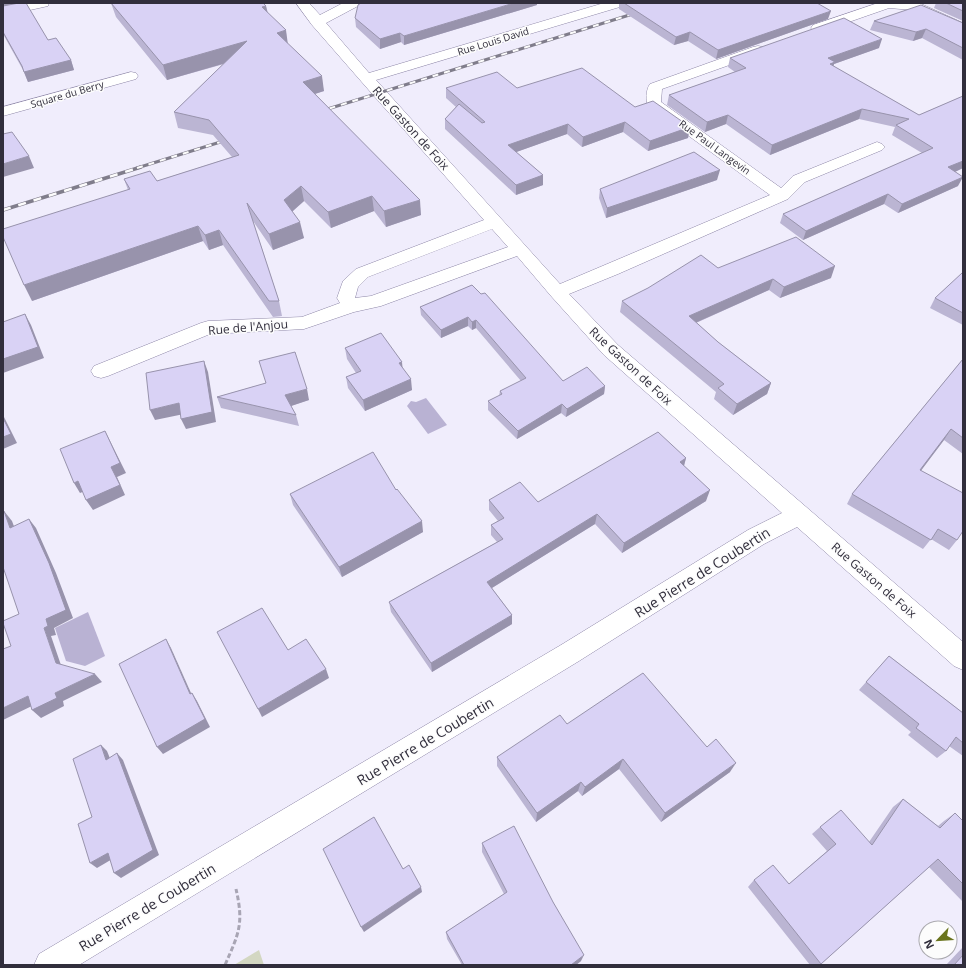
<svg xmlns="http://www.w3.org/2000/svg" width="966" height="968" font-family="'Open Sans',sans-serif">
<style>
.green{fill:#d3d7c2}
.water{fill:#b9b2d3}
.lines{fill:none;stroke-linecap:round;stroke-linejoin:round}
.minor-casing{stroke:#8d86a7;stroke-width:1}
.path{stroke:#a8a5b4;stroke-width:3;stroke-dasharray:5 2.5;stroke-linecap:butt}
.minor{fill:#fff;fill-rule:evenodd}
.rail-far1-casing{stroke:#807d8b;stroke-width:3}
.rail-casing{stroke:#807d8b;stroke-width:3.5}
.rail-far1{stroke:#fcfcfc;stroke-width:2;stroke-dasharray:6;stroke-linecap:butt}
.rail{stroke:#fcfcfc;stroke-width:2.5;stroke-dasharray:8;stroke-linecap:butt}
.wall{fill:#bbb5d3}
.shaded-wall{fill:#9893ac}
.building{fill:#d9d2f5;stroke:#9893ac}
.labels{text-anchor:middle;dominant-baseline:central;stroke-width:3;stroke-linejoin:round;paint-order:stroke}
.far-street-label{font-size:10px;fill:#312e3c;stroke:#fcfcfc}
.street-label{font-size:12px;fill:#312e3c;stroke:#fcfcfc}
.near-street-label{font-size:14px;fill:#312e3c;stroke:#fcfcfc}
</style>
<rect width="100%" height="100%" fill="#f0edfc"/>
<path class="green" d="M 259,950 L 264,965 L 234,965 Z"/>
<g class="water">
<path d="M 426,398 L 447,425 L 428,434 L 407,406 L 411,401 L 416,402 Z"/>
<path d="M 88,612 L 105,656 L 85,666 L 66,661 L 55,628 Z"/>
</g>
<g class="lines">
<defs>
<g id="minor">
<path d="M 26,3 L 49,3 L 48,6 L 3,16 L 3,8 Z"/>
<path d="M 296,3 L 309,3 L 320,15 L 343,3 L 359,3 L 358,6 L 326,23 L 369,73 L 604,3 L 624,3 L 623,6 L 376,80 L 560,284 L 770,195 L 649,107 C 645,102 646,89 650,84 L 753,47 L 758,46 L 763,47 L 765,50 L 763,53 L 662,89 L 661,102 L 781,188 L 793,176 L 872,144 L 877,142 L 882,144 L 885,147 L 882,150 L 805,182 L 788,199 L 618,274 L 569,294 L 618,345 L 963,642 L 963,670 L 954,666 L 797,527 L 764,544 L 579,661 L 79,965 L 34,965 L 39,954 L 561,645 L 748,530 L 782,513 L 604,355 L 551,296 L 517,256 L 381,306 L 354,312 L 304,329 L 210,334 L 108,376 L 101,378 L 94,376 L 91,371 L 94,366 L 201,323 L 208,321 L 302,317 L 340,303 L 337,298 L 343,281 L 356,269 L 484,220 L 374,96 L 312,25 ZM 492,229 L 508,247 L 371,296 L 355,298 L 358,287 L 368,277 Z"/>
<path d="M 878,3 L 919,3 L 963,23 L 963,32 L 913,10 L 889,8 L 823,31 L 813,31 L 811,28 L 813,25 Z"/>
<path d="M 131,72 L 136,73 L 138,76 L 136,79 L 3,116 L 3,107 Z"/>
</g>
</defs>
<use href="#minor" class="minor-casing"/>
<path class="path" d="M 225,965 C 239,933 244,924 236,889"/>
<use href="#minor" class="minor"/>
<defs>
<g id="rail-far1">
<path d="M 318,112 L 639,12"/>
<path d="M 137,168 L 230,139"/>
</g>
<path id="rail" d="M 3,210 L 141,167"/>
</defs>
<use href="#rail-far1" class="rail-far1-casing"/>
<use href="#rail" class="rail-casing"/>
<use href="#rail-far1" class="rail-far1"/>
<use href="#rail" class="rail"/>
</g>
<g class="wall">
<path d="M 3,3 L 71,60 L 74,70 L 28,82 L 23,70 L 3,34 Z"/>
<path d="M 111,3 L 266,6 L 268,13 L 288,44 L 324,91 L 315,94 L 421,215 L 386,227 L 374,211 L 331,228 L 304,201 L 292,212 L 304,238 L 273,250 L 253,221 L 279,301 L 282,316 L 273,317 L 223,245 L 209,250 L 203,241 L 32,301 L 128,190 L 124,179 L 157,181 L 232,157 L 213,135 L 178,128 L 174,112 L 224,64 L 167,80 L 116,17 Z"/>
<path d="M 619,3 L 817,3 L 828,19 L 716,59 L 688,41 L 674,45 L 619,9 Z"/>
<path d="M 936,3 L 963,3 L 963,21 L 934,8 Z"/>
<path d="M 537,5 L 404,45 L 401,42 L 380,49 L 356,27 L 355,18 Z"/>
<path d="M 874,21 L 963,23 L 963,60 L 922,38 L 913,41 L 870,30 Z"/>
<path d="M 879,48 L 834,64 L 833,66 L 919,115 L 963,96 L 963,168 L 955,172 L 958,186 L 898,213 L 884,204 L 803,240 L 780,223 L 783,214 L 922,153 L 892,135 L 895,127 L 859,119 L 770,155 L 726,124 L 705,132 L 667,105 L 669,95 L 735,72 L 728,67 L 730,58 Z"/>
<path d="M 446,88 L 517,88 L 635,107 L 690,127 L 688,138 L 648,151 L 623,132 L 582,147 L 567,134 L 516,152 L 543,175 L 543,185 L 516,195 L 445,129 L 445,119 L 456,107 L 446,98 Z"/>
<path d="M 717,180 L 606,218 L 599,198 L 600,189 Z"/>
<path d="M 718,268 L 831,278 L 780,298 L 769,290 L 696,323 L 718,342 L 771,383 L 767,394 L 733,415 L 714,399 L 716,392 L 620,312 L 622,301 Z"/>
<path d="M 963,273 L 963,325 L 930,308 L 935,298 Z"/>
<path d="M 472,285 L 563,381 L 605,386 L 604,394 L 566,417 L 561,413 L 517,439 L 488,410 L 488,401 L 499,396 L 500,391 L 521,381 L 476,328 L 472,330 L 468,326 L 441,338 L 421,315 L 420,307 Z"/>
<path d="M 345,348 L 403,368 L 412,390 L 365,411 L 348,388 L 346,377 L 356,373 L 347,359 Z"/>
<path d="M 963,359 L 963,454 L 944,440 L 921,470 L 957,540 L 949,550 L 931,539 L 923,549 L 847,504 L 852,494 Z"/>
<path d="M 266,383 L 309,400 L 291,406 L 296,415 L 299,426 L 221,408 L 217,397 Z"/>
<path d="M 686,458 L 684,466 L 706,501 L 622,553 L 595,524 L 492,588 L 512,615 L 512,624 L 432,672 L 391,612 L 389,602 L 497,542 L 491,535 L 491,525 L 498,521 L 489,510 L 489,500 L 538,502 Z"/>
<path d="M 396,490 L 423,532 L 342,577 L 293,505 L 290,494 Z"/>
<path d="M 889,656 L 963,713 L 963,756 L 949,746 L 946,751 L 937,758 L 908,735 L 911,732 L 859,690 Z"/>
<path d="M 567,724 L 707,747 L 730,772 L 661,822 L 619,769 L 582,796 L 578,791 L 536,822 L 497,766 L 497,757 Z"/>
<path d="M 903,799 L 938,826 L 944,821 L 955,813 L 963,821 L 963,902 L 929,867 L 821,964 L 819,965 L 810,965 L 748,887 L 754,880 L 789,884 L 827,851 L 812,834 L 820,827 L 869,842 L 893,807 Z"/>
<path d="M 482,843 L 553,902 L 581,961 L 576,965 L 462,965 L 447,939 L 446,932 L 504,894 L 482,852 Z"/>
<path d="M 963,947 L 963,965 L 946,965 Z"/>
</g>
<g class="shaded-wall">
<path d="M 3,3 L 19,3 L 3,7 Z"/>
<path d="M 514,3 L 537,3 L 537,5 L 404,45 L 404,36 Z"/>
<path d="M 266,6 L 269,21 L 262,7 Z"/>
<path d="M 831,11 L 828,19 L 716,59 L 718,50 Z"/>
<path d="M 926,29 L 922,38 L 913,41 L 916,32 Z"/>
<path d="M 286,30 L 288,45 L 277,33 Z"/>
<path d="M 690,32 L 688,41 L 674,45 L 676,37 Z"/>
<path d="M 400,33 L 401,42 L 380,49 L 380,39 Z"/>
<path d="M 882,39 L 879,48 L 834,64 L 832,72 L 828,58 Z"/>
<path d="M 247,41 L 250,56 L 167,80 L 163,65 Z"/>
<path d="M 71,60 L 74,70 L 28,82 L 24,72 Z"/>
<path d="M 322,76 L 324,91 L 305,97 L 303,82 Z"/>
<path d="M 862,109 L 859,119 L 770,155 L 772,145 Z"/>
<path d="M 728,115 L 726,124 L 705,132 L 707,122 Z"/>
<path d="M 625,122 L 623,132 L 582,147 L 583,137 Z"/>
<path d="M 568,124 L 567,134 L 508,155 L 508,145 Z"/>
<path d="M 690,127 L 688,138 L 648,151 L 650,141 Z"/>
<path d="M 29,156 L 34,168 L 3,177 L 3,164 Z"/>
<path d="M 963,161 L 963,168 L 944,177 L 948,167 Z"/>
<path d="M 720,170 L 717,180 L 606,218 L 607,208 Z"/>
<path d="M 543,175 L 543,185 L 516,195 L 516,185 Z"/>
<path d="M 963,177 L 958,186 L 898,213 L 902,204 Z"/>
<path d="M 301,186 L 304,201 L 287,216 L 284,200 Z"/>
<path d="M 888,194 L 884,204 L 803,240 L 806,231 Z"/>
<path d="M 372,196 L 374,211 L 331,228 L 328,212 Z"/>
<path d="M 420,200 L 421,215 L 386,227 L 384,211 Z"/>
<path d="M 300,222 L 304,238 L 273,250 L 269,234 Z"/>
<path d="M 198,226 L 203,241 L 32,301 L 24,285 Z"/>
<path d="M 219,230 L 223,245 L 209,250 L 205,235 Z"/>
<path d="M 835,266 L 831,278 L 780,298 L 784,287 Z"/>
<path d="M 773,279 L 769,290 L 686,327 L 689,316 Z"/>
<path d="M 25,314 L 31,325 L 44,358 L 3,373 L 3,359 Z"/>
<path d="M 468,317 L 468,326 L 441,338 L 441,330 Z"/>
<path d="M 476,320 L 476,328 L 472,330 L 472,322 Z"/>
<path d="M 204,361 L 208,372 L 216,422 L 186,429 L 181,419 Z"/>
<path d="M 402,362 L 403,373 L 399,363 Z"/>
<path d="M 411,379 L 412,390 L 365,411 L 363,400 Z"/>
<path d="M 771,383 L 767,394 L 733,415 L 737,404 Z"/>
<path d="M 605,386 L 604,394 L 566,417 L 567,409 Z"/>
<path d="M 307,389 L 309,400 L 288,407 L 285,395 Z"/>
<path d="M 179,403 L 184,414 L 155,420 L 150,410 Z"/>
<path d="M 562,404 L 561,413 L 517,439 L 518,431 Z"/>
<path d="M 3,415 L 17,443 L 3,449 Z"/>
<path d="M 951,429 L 944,440 L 914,480 L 920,470 Z"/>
<path d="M 105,431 L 126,473 L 117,477 L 125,495 L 93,510 L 86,500 L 111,467 Z"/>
<path d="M 686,458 L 683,469 L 680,462 Z"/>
<path d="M 78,481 L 85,491 L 80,493 L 74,483 Z"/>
<path d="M 710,490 L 706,501 L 622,553 L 624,543 Z"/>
<path d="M 4,511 L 12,521 L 18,537 L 10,528 Z"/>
<path d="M 597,514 L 595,524 L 487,591 L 487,582 Z"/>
<path d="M 29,519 L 36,528 L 56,573 L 73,618 L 54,628 L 56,635 L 51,636 L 63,671 L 56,663 L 44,628 L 46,619 Z"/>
<path d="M 422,521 L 423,532 L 342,577 L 339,567 Z"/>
<path d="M 512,615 L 512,624 L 432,672 L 431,663 Z"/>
<path d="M 166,639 L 171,648 L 195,702 L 190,694 Z"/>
<path d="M 326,669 L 329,678 L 262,717 L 258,709 Z"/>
<path d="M 95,674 L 102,682 L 63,701 L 64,706 L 41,718 L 32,710 L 55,693 Z"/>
<path d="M 192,693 L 197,701 L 210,727 L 163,754 L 157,747 Z"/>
<path d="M 28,696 L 36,704 L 3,720 L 3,708 Z"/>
<path d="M 101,745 L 107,751 L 113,766 L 106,760 Z"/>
<path d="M 117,753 L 123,760 L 159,855 L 121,878 L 114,873 Z"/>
<path d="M 623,759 L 619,769 L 582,796 L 585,787 Z"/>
<path d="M 736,763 L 730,772 L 661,822 L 665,813 Z"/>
<path d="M 581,782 L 578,791 L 536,822 L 537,813 Z"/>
<path d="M 108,853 L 114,858 L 97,868 L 90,863 Z"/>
<path d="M 421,887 L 422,892 L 364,932 L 361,927 Z"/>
<path d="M 584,955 L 581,961 L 576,965 L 571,965 Z"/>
</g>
<g class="building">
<path d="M 19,3 L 26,3 L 48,40 L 56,38 L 71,60 L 24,72 L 22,66 L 3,32 L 3,6 Z"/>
<path d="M 111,3 L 263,3 L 266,6 L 262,7 L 286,30 L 277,33 L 322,76 L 303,82 L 420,200 L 384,211 L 372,196 L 328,212 L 301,186 L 284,200 L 300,222 L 269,234 L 247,203 L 279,301 L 269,301 L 219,230 L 205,235 L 198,226 L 24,285 L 3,237 L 3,229 L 130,189 L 124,179 L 150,171 L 157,181 L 239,155 L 209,120 L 174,112 L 247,41 L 163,65 Z"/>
<path d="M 361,3 L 514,3 L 404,36 L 400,33 L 380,39 L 355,18 L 358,5 Z"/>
<path d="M 624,3 L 817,3 L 831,11 L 718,50 L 690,32 L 676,37 Z"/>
<path d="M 946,3 L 963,3 L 963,11 Z"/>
<path d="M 921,5 L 963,23 L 963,48 L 926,29 L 916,32 L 874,21 Z"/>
<path d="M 844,18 L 882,39 L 828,58 L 835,62 L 830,64 L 919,115 L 963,96 L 963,161 L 948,167 L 963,177 L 902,204 L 888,194 L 806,231 L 783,214 L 933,148 L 896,125 L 909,119 L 862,109 L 772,145 L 728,115 L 707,122 L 669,95 L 746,68 L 730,58 Z"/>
<path d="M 582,68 L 635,107 L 653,101 L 690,127 L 650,141 L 625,122 L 583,137 L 568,124 L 508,145 L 543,175 L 516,185 L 445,119 L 459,104 L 482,123 L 485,122 L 446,88 L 497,72 L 517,88 Z"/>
<path d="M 12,132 L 29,156 L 3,164 L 3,134 Z"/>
<path d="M 694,152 L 720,170 L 607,208 L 600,189 Z"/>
<path d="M 796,237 L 835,266 L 784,287 L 773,279 L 689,316 L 718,342 L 771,383 L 737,404 L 718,388 L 724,384 L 622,301 L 648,288 L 701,255 L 718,268 Z"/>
<path d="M 962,273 L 963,273 L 963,313 L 935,298 Z"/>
<path d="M 472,285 L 481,294 L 485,293 L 563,381 L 587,367 L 605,386 L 567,409 L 562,404 L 518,431 L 488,401 L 502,394 L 500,391 L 526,378 L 476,320 L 472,322 L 468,317 L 441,330 L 420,307 Z"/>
<path d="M 25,314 L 38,347 L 3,359 L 3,322 Z"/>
<path d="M 381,333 L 402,362 L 399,363 L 411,379 L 363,400 L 346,377 L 361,371 L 345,348 Z"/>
<path d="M 295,352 L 307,389 L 285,395 L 296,415 L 217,397 L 266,383 L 259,361 Z"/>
<path d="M 963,359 L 963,438 L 951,429 L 920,470 L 963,493 L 963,531 L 957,540 L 938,529 L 931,540 L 852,494 Z"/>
<path d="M 204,361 L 212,412 L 181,419 L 179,403 L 150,410 L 146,373 Z"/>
<path d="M 3,418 L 11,434 L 3,437 Z"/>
<path d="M 105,431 L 120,463 L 111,467 L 120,485 L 86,500 L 78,481 L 74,483 L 60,449 Z"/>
<path d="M 658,432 L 686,458 L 680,462 L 710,490 L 624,543 L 597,514 L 487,582 L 512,615 L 431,663 L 389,602 L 503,539 L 491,525 L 504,518 L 489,500 L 520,482 L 538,502 Z"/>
<path d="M 373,452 L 396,490 L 397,489 L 422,521 L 339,567 L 290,494 Z"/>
<path d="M 4,511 L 10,528 L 29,519 L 49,563 L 66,610 L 46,619 L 48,626 L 44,628 L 56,663 L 95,674 L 55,693 L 57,698 L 32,710 L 28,696 L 3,708 L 3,649 L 11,646 L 3,623 L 3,621 L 19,614 L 3,567 L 3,512 Z"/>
<path d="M 262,608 L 288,650 L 306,639 L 326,669 L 258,709 L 217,632 Z"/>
<path d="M 166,639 L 190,694 L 192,693 L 205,719 L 157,747 L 119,664 Z"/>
<path d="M 889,656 L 963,713 L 963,743 L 956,737 L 946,751 L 916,728 L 919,724 L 866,682 Z"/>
<path d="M 643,673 L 707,747 L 716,739 L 736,763 L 665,813 L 623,759 L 585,787 L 581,782 L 537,813 L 497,757 L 560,715 L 567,724 Z"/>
<path d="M 101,745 L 106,760 L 117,753 L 153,850 L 114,873 L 108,853 L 90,863 L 78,824 L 92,817 L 73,759 Z"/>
<path d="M 903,799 L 940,828 L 955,813 L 963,821 L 963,884 L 938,859 L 821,964 L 754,880 L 773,865 L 789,884 L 836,844 L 820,827 L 841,810 L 872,845 Z"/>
<path d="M 374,817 L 403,869 L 409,865 L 421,887 L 361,927 L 323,849 Z"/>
<path d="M 514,826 L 553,902 L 584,955 L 571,965 L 464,965 L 446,932 L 507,892 L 482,843 Z"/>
<path d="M 963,955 L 963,965 L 954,965 Z"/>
</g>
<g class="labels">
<g class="far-street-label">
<text transform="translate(493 41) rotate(-17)">Rue Louis David</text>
<text transform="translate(67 94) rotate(-16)">Square du Berry</text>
<text transform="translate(715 147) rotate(36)">Rue Paul Langevin</text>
</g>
<g class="street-label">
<text transform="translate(411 128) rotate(48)">Rue Gaston de Foix</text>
<text transform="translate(248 327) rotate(-5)">Rue de l'Anjou</text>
<text transform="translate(631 366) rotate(43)">Rue Gaston de Foix</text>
<text transform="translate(874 580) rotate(41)">Rue Gaston de Foix</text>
</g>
<g class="near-street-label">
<text transform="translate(702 572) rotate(-32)">Rue Pierre de Coubertin</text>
<text transform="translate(425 741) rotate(-31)">Rue Pierre de Coubertin</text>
<text transform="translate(147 907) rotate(-31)">Rue Pierre de Coubertin</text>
</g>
</g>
<rect width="966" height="968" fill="none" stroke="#312e3c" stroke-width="8"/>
<g transform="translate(938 940) rotate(245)"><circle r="19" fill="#fcfcfc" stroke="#abaaaf"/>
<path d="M0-3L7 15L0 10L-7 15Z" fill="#6a741d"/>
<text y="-6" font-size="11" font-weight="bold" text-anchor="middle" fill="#312e3c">N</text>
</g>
</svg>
